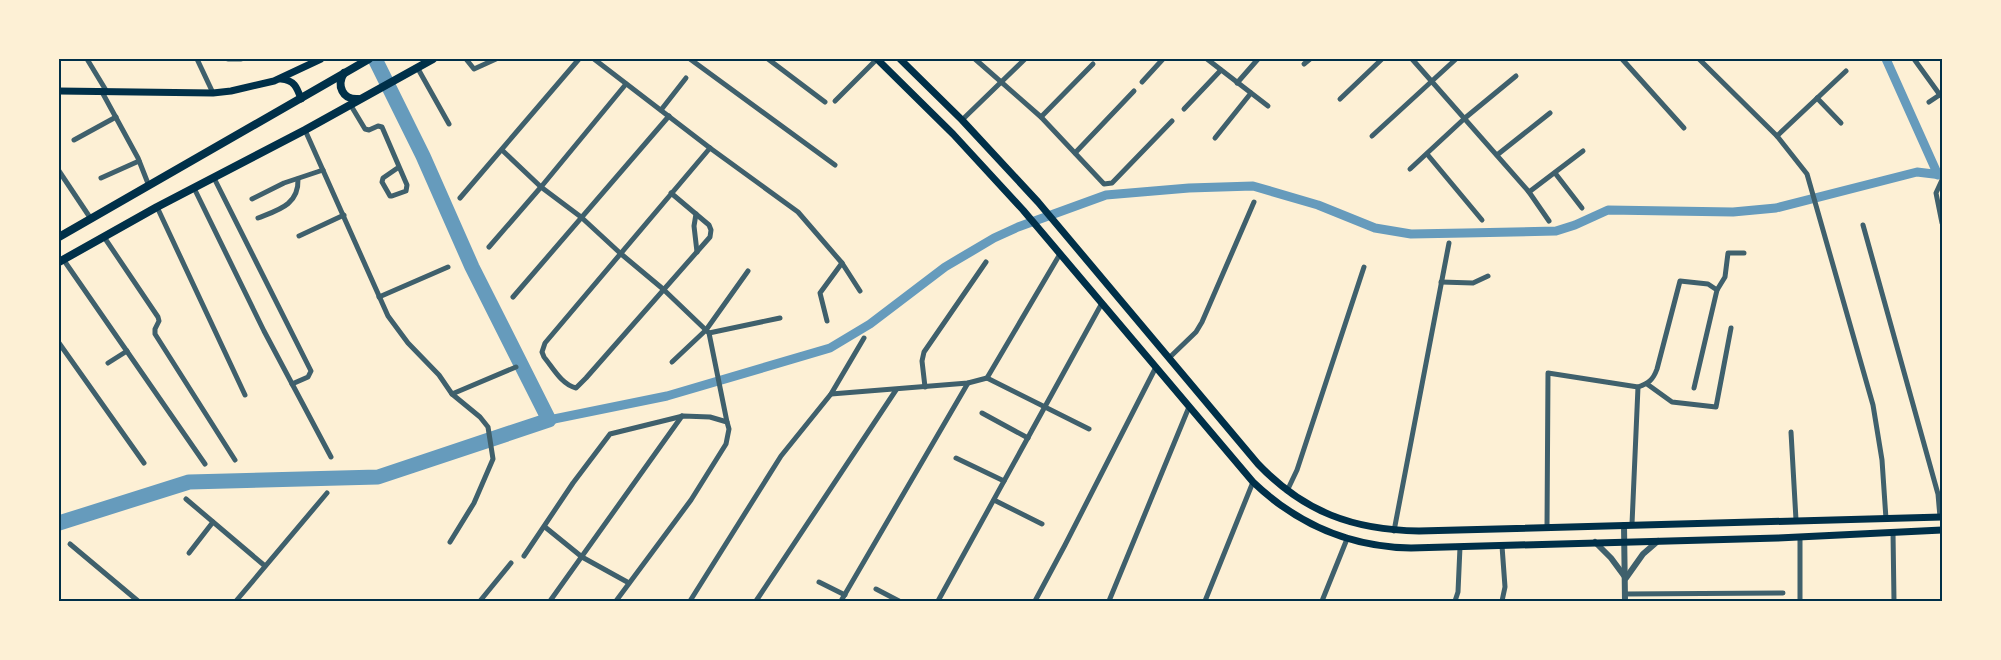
<svg xmlns="http://www.w3.org/2000/svg" width="2001" height="660" font-family="Jost,sans-serif">
<style>
.lines{fill:none;stroke-linecap:round;stroke-linejoin:round}
.canal{stroke:#669bbc;stroke-width:9}
.river{stroke:#669bbc;stroke-width:15}
.minor{stroke:#3f606c;stroke-width:5}
.tertiary{stroke:#3f606c;stroke-width:6}
.secondary{stroke:#003049;stroke-width:7}
.primary{stroke:#003049;stroke-width:8}
.neatline{fill:none;stroke:#003049;stroke-width:2}
</style>
<rect width="100%" height="100%" fill="#fdf0d5"/>
<g class="lines">
<g class="canal">
<path d="M 1886,59 L 1938,175"/>
<path d="M 549,420 L 667,396 L 830,348 L 870,324 L 945,267 L 994,238 L 1018,227 L 1106,195 L 1189,188 L 1253,186 L 1318,205 L 1375,228 L 1411,234 L 1465,233 L 1556,231 L 1575,225 L 1608,210 L 1733,212 L 1776,208 L 1917,172 L 1942,175"/>
</g>
<path class="river" d="M 59,523 L 189,482 L 378,477 L 549,420 L 472,267 L 423,156 L 375,59"/>
<g class="minor">
<path d="M 87,59 L 107,92"/>
<path d="M 197,59 L 213,93"/>
<path d="M 228,59 L 241,59"/>
<path d="M 466,59 L 474,69 L 496,59"/>
<path d="M 594,59 L 710,148 L 798,212 L 842,263 L 860,291"/>
<path d="M 690,59 L 835,165"/>
<path d="M 768,59 L 825,102"/>
<path d="M 975,59 L 1041,117 L 1104,184 L 1112,183 L 1172,121"/>
<path d="M 1207,59 L 1268,106"/>
<path d="M 1412,59 L 1529,192 L 1549,221"/>
<path d="M 1622,59 L 1684,128"/>
<path d="M 1699,59 L 1777,136 L 1807,174 L 1873,405 L 1882,460 L 1886,519"/>
<path d="M 1914,59 L 1940,95"/>
<path d="M 1304,64 L 1310,59"/>
<path d="M 417,67 L 449,124"/>
<path d="M 1142,82 L 1163,59"/>
<path d="M 1237,83 L 1258,59"/>
<path d="M 102,92 L 138,158 L 149,186"/>
<path d="M 1817,98 L 1841,123"/>
<path d="M 1340,99 L 1382,59"/>
<path d="M 835,101 L 877,59"/>
<path d="M 1929,102 L 1941,94"/>
<path d="M 350,104 L 365,129 L 369,130 L 378,126 L 382,127 L 407,185 L 406,191 L 392,196 L 390,196 L 382,182 L 383,178 L 399,167"/>
<path d="M 1184,109 L 1221,70"/>
<path d="M 661,110 L 686,78"/>
<path d="M 1041,117 L 1093,64"/>
<path d="M 962,120 L 1025,59"/>
<path d="M 305,130 L 388,316 L 408,343 L 439,375 L 452,394 L 480,417 L 488,427 L 493,459 L 474,503 L 450,542"/>
<path d="M 1372,136 L 1456,59"/>
<path d="M 1777,136 L 1846,71"/>
<path d="M 1215,138 L 1251,93"/>
<path d="M 74,140 L 116,117"/>
<path d="M 502,150 L 541,187 L 581,217 L 620,253 L 663,289 L 709,333 L 727,422"/>
<path d="M 1075,153 L 1134,91"/>
<path d="M 1427,154 L 1482,220"/>
<path d="M 1497,155 L 1550,113"/>
<path d="M 1410,169 L 1465,118 L 1516,76"/>
<path d="M 59,171 L 91,219"/>
<path d="M 1555,173 L 1582,208"/>
<path d="M 101,178 L 139,161"/>
<path d="M 214,178 L 311,371 L 308,377 L 292,384"/>
<path d="M 1942,180 L 1936,193 L 1942,223"/>
<path d="M 194,188 L 264,331 L 331,457"/>
<path d="M 1529,192 L 1583,151"/>
<path d="M 671,193 L 709,225 L 711,230 L 710,237 L 586,378 L 576,388 C 562,385 553,368 544,357 L 542,352 L 545,343 L 710,148"/>
<path d="M 460,198 L 579,59"/>
<path d="M 252,199 L 284,183 L 323,170"/>
<path d="M 157,207 L 245,395"/>
<path d="M 696,214 L 694,226 L 697,252"/>
<path d="M 258,218 C 278,210 299,205 298,179"/>
<path d="M 1863,225 L 1938,494 L 1940,517"/>
<path d="M 299,236 L 344,215"/>
<path d="M 104,237 L 158,317 L 159,321 L 155,329 L 155,334 L 235,460"/>
<path d="M 489,247 L 541,187 L 626,84"/>
<path d="M 63,259 L 205,464"/>
<path d="M 1441,282 L 1473,283 L 1488,276"/>
<path d="M 1717,290 L 1725,277 L 1728,253 L 1744,253"/>
<path d="M 379,297 L 448,267"/>
<path d="M 513,297 L 669,116"/>
<path d="M 827,321 L 820,293 L 842,263"/>
<path d="M 709,333 L 780,318"/>
<path d="M 59,343 L 144,463"/>
<path d="M 1169,358 L 1196,332 L 1202,322 L 1254,202"/>
<path d="M 672,362 L 706,330 L 748,271"/>
<path d="M 108,363 L 127,351"/>
<path d="M 987,378 L 1089,429"/>
<path d="M 1647,384 L 1672,402 L 1716,407 L 1731,328"/>
<path d="M 925,387 L 922,361 L 924,352 L 986,262"/>
<path d="M 452,394 L 516,367"/>
<path d="M 831,394 L 968,383 L 987,378 L 1060,254"/>
<path d="M 982,413 L 1028,438"/>
<path d="M 1791,432 L 1796,520"/>
<path d="M 956,458 L 1004,481"/>
<path d="M 1287,491 L 1297,470 L 1364,267"/>
<path d="M 186,499 L 265,566"/>
<path d="M 994,500 L 1042,524"/>
<path d="M 1632,524 L 1638,387"/>
<path d="M 545,527 L 582,557 L 629,583"/>
<path d="M 1547,527 L 1548,373 L 1638,387 C 1649,383 1653,380 1657,369 L 1680,281 L 1708,284 L 1717,290 L 1694,388"/>
<path d="M 1394,531 L 1449,243"/>
<path d="M 1893,532 L 1894,601"/>
<path d="M 1800,537 L 1800,601"/>
<path d="M 70,544 L 138,601"/>
<path d="M 189,553 L 213,522"/>
<path d="M 524,556 L 573,483 L 610,434 L 683,416 L 710,417 L 727,422 L 729,429 L 726,444 L 691,500 L 616,601"/>
<path d="M 819,582 L 845,595"/>
<path d="M 876,589 L 899,601"/>
<path d="M 1625,594 L 1783,593"/>
<path d="M 236,601 L 327,493"/>
<path d="M 480,601 L 511,563"/>
<path d="M 550,601 L 682,416"/>
<path d="M 690,601 L 781,456 L 831,394 L 864,338"/>
<path d="M 756,601 L 896,390"/>
<path d="M 841,601 L 968,383"/>
<path d="M 938,601 L 1102,303"/>
<path d="M 1035,601 L 1065,545 L 1156,367"/>
<path d="M 1109,601 L 1189,407"/>
<path d="M 1205,601 L 1253,482"/>
<path d="M 1322,601 L 1347,539"/>
<path d="M 1455,601 L 1458,592 L 1460,547"/>
<path d="M 1502,601 L 1505,587 L 1502,546"/>
</g>
<g class="tertiary">
<path d="M 1624,525 L 1625,601"/>
<path d="M 1595,542 L 1611,558 L 1625,577"/>
<path d="M 1626,578 L 1643,554 L 1658,541"/>
</g>
<g class="secondary">
<path d="M 877,59 L 953,134 L 1023,210 L 1253,482 C 1297,524 1350,547 1411,548 L 1778,538 L 1942,530"/>
<path d="M 900,59 L 962,120 L 1038,202 L 1258,464 C 1304,512 1353,530 1419,531 L 1942,517"/>
<path d="M 281,79 C 294,80 297,87 301,99"/>
<path d="M 59,91 L 213,93 L 231,91 L 274,81 L 321,59"/>
</g>
<g class="primary">
<path d="M 344,73 C 336,86 343,100 358,99"/>
<path d="M 59,237 L 369,59"/>
<path d="M 59,262 L 157,207 L 305,130 L 433,59"/>
</g>
</g>
<rect width="2001" height="660" fill="none" stroke="#fdf0d5" stroke-width="120"/>
<rect x="60" y="60" width="1881" height="540" class="neatline"/>
</svg>
